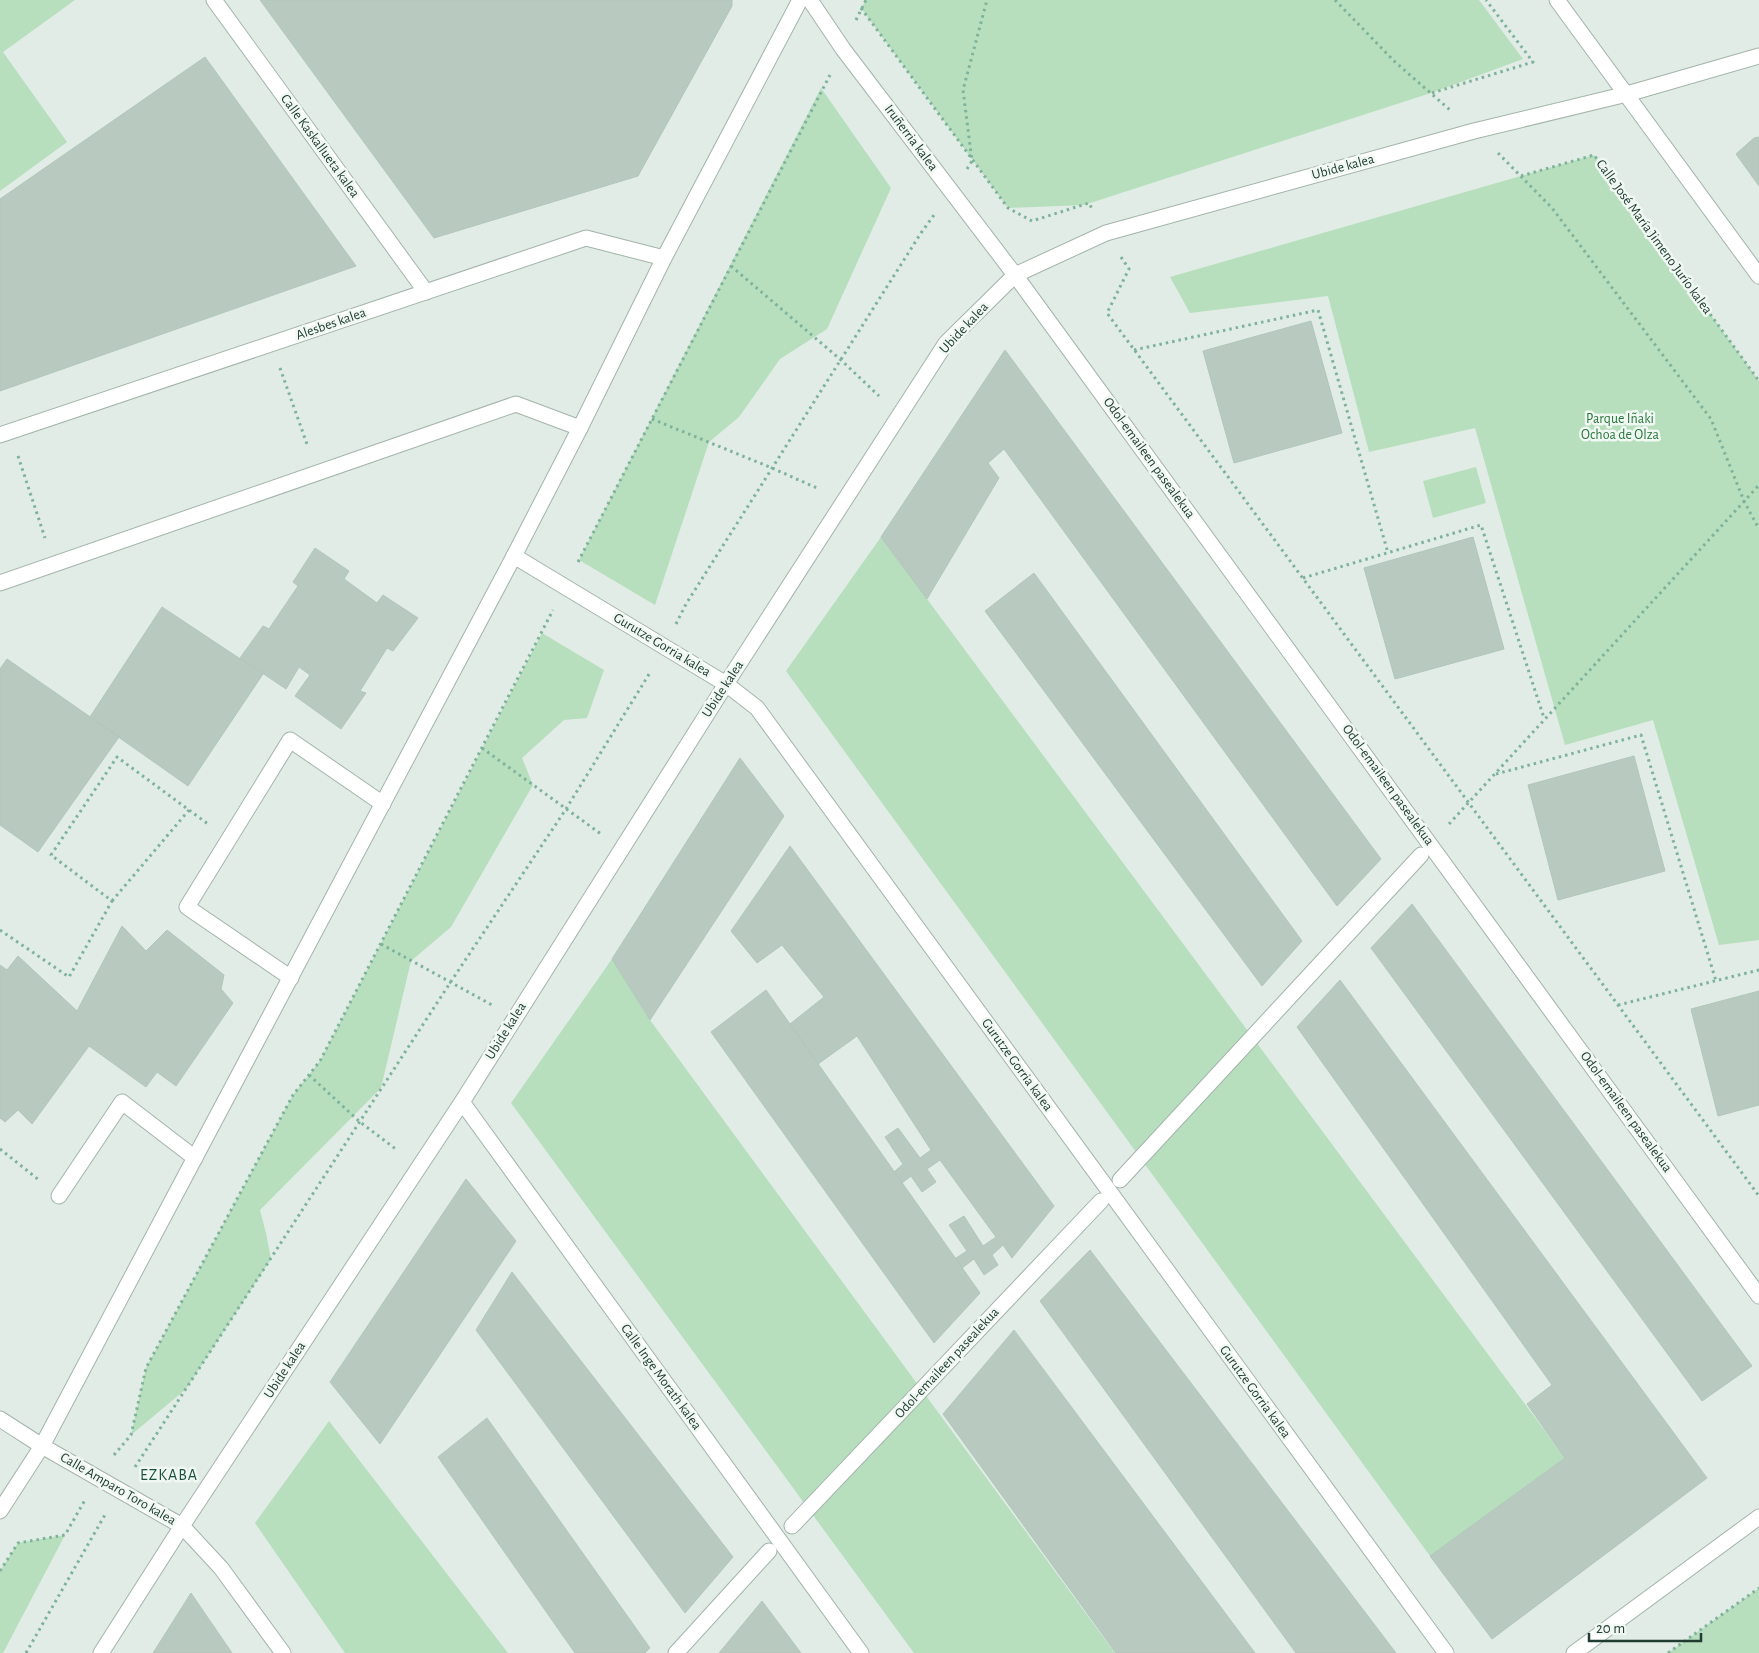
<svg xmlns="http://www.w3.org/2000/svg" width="1759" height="1653" font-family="'Alegreya Sans',sans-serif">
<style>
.green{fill:#b7dfbd}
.building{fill:#b8cac0;stroke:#b2c6bb}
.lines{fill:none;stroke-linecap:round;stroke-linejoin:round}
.minor-casing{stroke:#a3b4ab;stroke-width:17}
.path{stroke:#7eb29b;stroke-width:3;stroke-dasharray:2.5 4;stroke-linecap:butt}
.minor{stroke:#fff;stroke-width:15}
.labels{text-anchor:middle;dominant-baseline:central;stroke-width:5;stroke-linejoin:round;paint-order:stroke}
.street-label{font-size:14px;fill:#203d31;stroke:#f1f8f3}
.park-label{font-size:14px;fill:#27773b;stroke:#f1f8f3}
.quarter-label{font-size:16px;letter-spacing:1px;fill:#1a513c;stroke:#f1f8f3}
</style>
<rect width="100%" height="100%" fill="#e0ece5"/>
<g class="green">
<path d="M 0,0 L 75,0 L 3,52 L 67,142 L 0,191 Z"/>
<path d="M 866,0 L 1479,0 L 1523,59 L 1431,93 L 1084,205 L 1008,208 L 861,8 Z"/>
<path d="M 821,88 L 891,188 L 827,329 L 780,359 L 739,417 L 709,442 L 655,605 L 579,560 Z"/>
<path d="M 1594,155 L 1759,381 L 1759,940 L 1719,945 L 1653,720 L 1565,745 L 1475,428 L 1369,452 L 1328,296 L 1190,313 L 1170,277 Z"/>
<path d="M 1476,467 L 1486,503 L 1433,518 L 1423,481 Z"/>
<path d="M 881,537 L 1565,1458 L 1430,1556 L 786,671 Z"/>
<path d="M 542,633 L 604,670 L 587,718 L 564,720 L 522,758 L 533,785 L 451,927 L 411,961 L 381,1088 L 260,1210 L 266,1233 L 271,1259 L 186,1389 L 131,1435 L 146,1368 L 293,1095 L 320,1061 Z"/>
<path d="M 612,959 L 650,1020 L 1115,1653 L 914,1653 L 511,1103 Z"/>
<path d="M 329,1421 L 508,1653 L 345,1653 L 255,1523 Z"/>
<path d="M 65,1535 L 3,1653 L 0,1653 L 0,1571 L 18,1543 Z"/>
<path d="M 1759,1588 L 1759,1653 L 1668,1653 Z"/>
</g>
<g class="building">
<path d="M 260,0 L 732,0 L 732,6 L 638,176 L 434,238 Z"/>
<path d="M 205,57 L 356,266 L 0,391 L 0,199 Z"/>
<path d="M 1759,137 L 1759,186 L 1736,154 L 1754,138 Z"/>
<path d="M 1311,321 L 1342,433 L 1234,463 L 1203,351 Z"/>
<path d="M 1005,350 L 1381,859 L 1337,906 L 1004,449 L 988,463 L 999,478 L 927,599 L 881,537 Z"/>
<path d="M 1473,537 L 1504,649 L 1395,679 L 1364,568 Z"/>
<path d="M 315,548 L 349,571 L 344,579 L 377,603 L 383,595 L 418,618 L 393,651 L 387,648 L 360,691 L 366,693 L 341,729 L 295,696 L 310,675 L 299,667 L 286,689 L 240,658 L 263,626 L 269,629 L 298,586 L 293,582 Z"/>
<path d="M 1034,573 L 1302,941 L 1262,986 L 985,611 Z"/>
<path d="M 162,607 L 263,674 L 188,786 L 90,717 Z"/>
<path d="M 7,659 L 119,737 L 38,852 L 0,825 L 0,669 Z"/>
<path d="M 1634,756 L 1665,871 L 1558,900 L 1528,785 Z"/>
<path d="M 740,758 L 784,816 L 650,1020 L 612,959 Z"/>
<path d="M 790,846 L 1054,1206 L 1012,1258 L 1003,1245 L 992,1255 L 998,1265 L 984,1275 L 974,1259 L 962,1268 L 956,1258 L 967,1251 L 949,1225 L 964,1216 L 983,1246 L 996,1237 L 940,1160 L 927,1169 L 936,1182 L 922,1192 L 911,1176 L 902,1183 L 894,1172 L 903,1164 L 885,1137 L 898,1128 L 920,1158 L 931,1150 L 857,1036 L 818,1064 L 790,1024 L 824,997 L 782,945 L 757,963 L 731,931 Z"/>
<path d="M 1412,904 L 1752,1366 L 1702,1401 L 1371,948 Z"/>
<path d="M 122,926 L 146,951 L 167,930 L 224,975 L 221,989 L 233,1003 L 176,1086 L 157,1072 L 146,1087 L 89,1046 L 32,1124 L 18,1110 L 5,1122 L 0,1118 L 0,965 L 7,970 L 18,956 L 77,1011 Z"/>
<path d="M 1340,980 L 1707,1478 L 1492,1639 L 1430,1556 L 1565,1458 L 1527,1404 L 1552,1385 L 1297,1027 Z"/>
<path d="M 766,990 L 980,1293 L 934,1343 L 711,1032 Z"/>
<path d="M 1759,991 L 1759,1105 L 1718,1116 L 1691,1009 Z"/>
<path d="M 466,1179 L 516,1241 L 380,1444 L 330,1382 Z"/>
<path d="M 1090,1250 L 1396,1653 L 1296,1653 L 1040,1301 Z"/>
<path d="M 512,1272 L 733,1557 L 685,1613 L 476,1330 Z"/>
<path d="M 1014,1330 L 1255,1653 L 1116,1653 L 943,1414 Z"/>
<path d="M 487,1418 L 650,1648 L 645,1653 L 575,1653 L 438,1457 Z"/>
<path d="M 191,1593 L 232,1653 L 153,1653 Z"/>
<path d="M 762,1601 L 801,1653 L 719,1653 Z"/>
</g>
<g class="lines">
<defs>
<g id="minor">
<path d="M 214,0 L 426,292"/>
<path d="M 810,0 L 843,49 L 1015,275 L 1759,1296"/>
<path d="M 1557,0 L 1759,276"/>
<path d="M 0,435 L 586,238 L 664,258"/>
<path d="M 514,556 L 726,684 L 757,708 L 1446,1653"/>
<path d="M 0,583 L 516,404 L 580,428"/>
<path d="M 291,978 L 187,907 L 290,740 L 383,804"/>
<path d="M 462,1102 L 861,1653"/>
<path d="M 1120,1180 L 1421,855"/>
<path d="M 59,1196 L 122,1102 L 195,1158"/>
<path d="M 0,1419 L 42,1446 L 182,1526 L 221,1568 L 283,1653"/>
<path d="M 0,1511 L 42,1446 L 514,556 L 580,428 L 664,258 L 800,0"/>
<path d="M 792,1526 L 1101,1201"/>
<path d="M 101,1653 L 182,1526 L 462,1102 L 726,684 L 946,343 L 1015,275 L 1106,233 L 1474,131 L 1627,94 L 1759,56"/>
<path d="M 676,1653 L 769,1551"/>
<path d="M 1574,1653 L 1759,1517"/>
</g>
</defs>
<use href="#minor" class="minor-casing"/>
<g class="path">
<path d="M 1335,0 L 1394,61 L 1450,110"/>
<path d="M 861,8 L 1008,208 L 1032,221 L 1089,203 L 1092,209"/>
<path d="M 856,20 L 866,0"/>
<path d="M 1432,93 L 1533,62 L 1486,0"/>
<path d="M 1498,153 L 1552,208 L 1711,419 L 1744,501 L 1759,529"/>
<path d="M 967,169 L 972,161 L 963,90 L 987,0"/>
<path d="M 1521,176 L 1594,155 L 1759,381"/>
<path d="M 1121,257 L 1129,269 L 1107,313 L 1759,1196"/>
<path d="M 731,266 L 841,360 L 879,396"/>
<path d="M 1134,350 L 1318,310 L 1388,553"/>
<path d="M 280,368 L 308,447"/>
<path d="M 652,419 L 772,468 L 819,489"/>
<path d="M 18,456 L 45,538"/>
<path d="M 578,562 L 830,75"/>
<path d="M 1303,578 L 1481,525 L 1544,718"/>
<path d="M 676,624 L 686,604 L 921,233 L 934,215"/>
<path d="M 482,748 L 601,834"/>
<path d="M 1496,774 L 1641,735 L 1716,981"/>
<path d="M 1449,824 L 1759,485"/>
<path d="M 112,901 L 189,810"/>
<path d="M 0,930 L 69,977 L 112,901 L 51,855 L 117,757 L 208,824"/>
<path d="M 381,944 L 492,1005"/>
<path d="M 1618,1005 L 1759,970"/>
<path d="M 309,1075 L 360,1122 L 397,1150"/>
<path d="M 0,1149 L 39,1180"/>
<path d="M 114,1455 L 131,1435 L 146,1368 L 293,1095 L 320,1061 L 553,610"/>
<path d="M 135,1467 L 450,983 L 566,809 L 651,671"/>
<path d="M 0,1571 L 18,1543 L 65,1535 L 85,1500"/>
<path d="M 26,1653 L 106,1513"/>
<path d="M 1668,1653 L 1759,1588"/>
</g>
<use href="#minor" class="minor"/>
</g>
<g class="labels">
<g class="street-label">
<text transform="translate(911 138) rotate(53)">Iruñerria kalea</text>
<text transform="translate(320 146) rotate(54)">Calle Kaskallueta kalea</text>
<text transform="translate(1343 167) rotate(-15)">Ubide kalea</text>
<text transform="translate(1654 237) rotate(54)">Calle José María Jimeno Jurío kalea</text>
<text transform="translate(331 324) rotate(-19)">Alesbes kalea</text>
<text transform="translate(964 328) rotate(-47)">Ubide kalea</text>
<text transform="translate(1149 458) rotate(54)">Odol-emaileen pasealekua</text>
<text transform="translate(662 645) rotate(31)">Gurutze Gorria kalea</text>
<text transform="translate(723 689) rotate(-57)">Ubide kalea</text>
<text transform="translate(1388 785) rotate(54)">Odol-emaileen pasealekua</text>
<text transform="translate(506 1031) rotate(-58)">Ubide kalea</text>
<text transform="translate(1017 1065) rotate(54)">Gurutze Gorria kalea</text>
<text transform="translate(1626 1112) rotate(54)">Odol-emaileen pasealekua</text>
<text transform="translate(947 1363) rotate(-47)">Odol-emaileen pasealekua</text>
<text transform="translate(285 1370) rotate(-57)">Ubide kalea</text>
<text transform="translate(661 1377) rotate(54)">Calle Inge Morath kalea</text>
<text transform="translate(1255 1392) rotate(54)">Gurutze Gorria kalea</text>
<text transform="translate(118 1489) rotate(30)">Calle Amparo Toro kalea</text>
</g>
<g class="park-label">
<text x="1620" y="419">Parque Iñaki<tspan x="1620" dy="16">Ochoa de Olza</tspan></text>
</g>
<g class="quarter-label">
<text x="169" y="1475">EZKABA</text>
</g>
</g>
<path d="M1589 1633v8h112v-8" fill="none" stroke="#203d31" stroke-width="2.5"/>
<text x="1596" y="1633" font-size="15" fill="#203d31" stroke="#f1f8f3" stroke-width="4" paint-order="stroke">20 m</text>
</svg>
